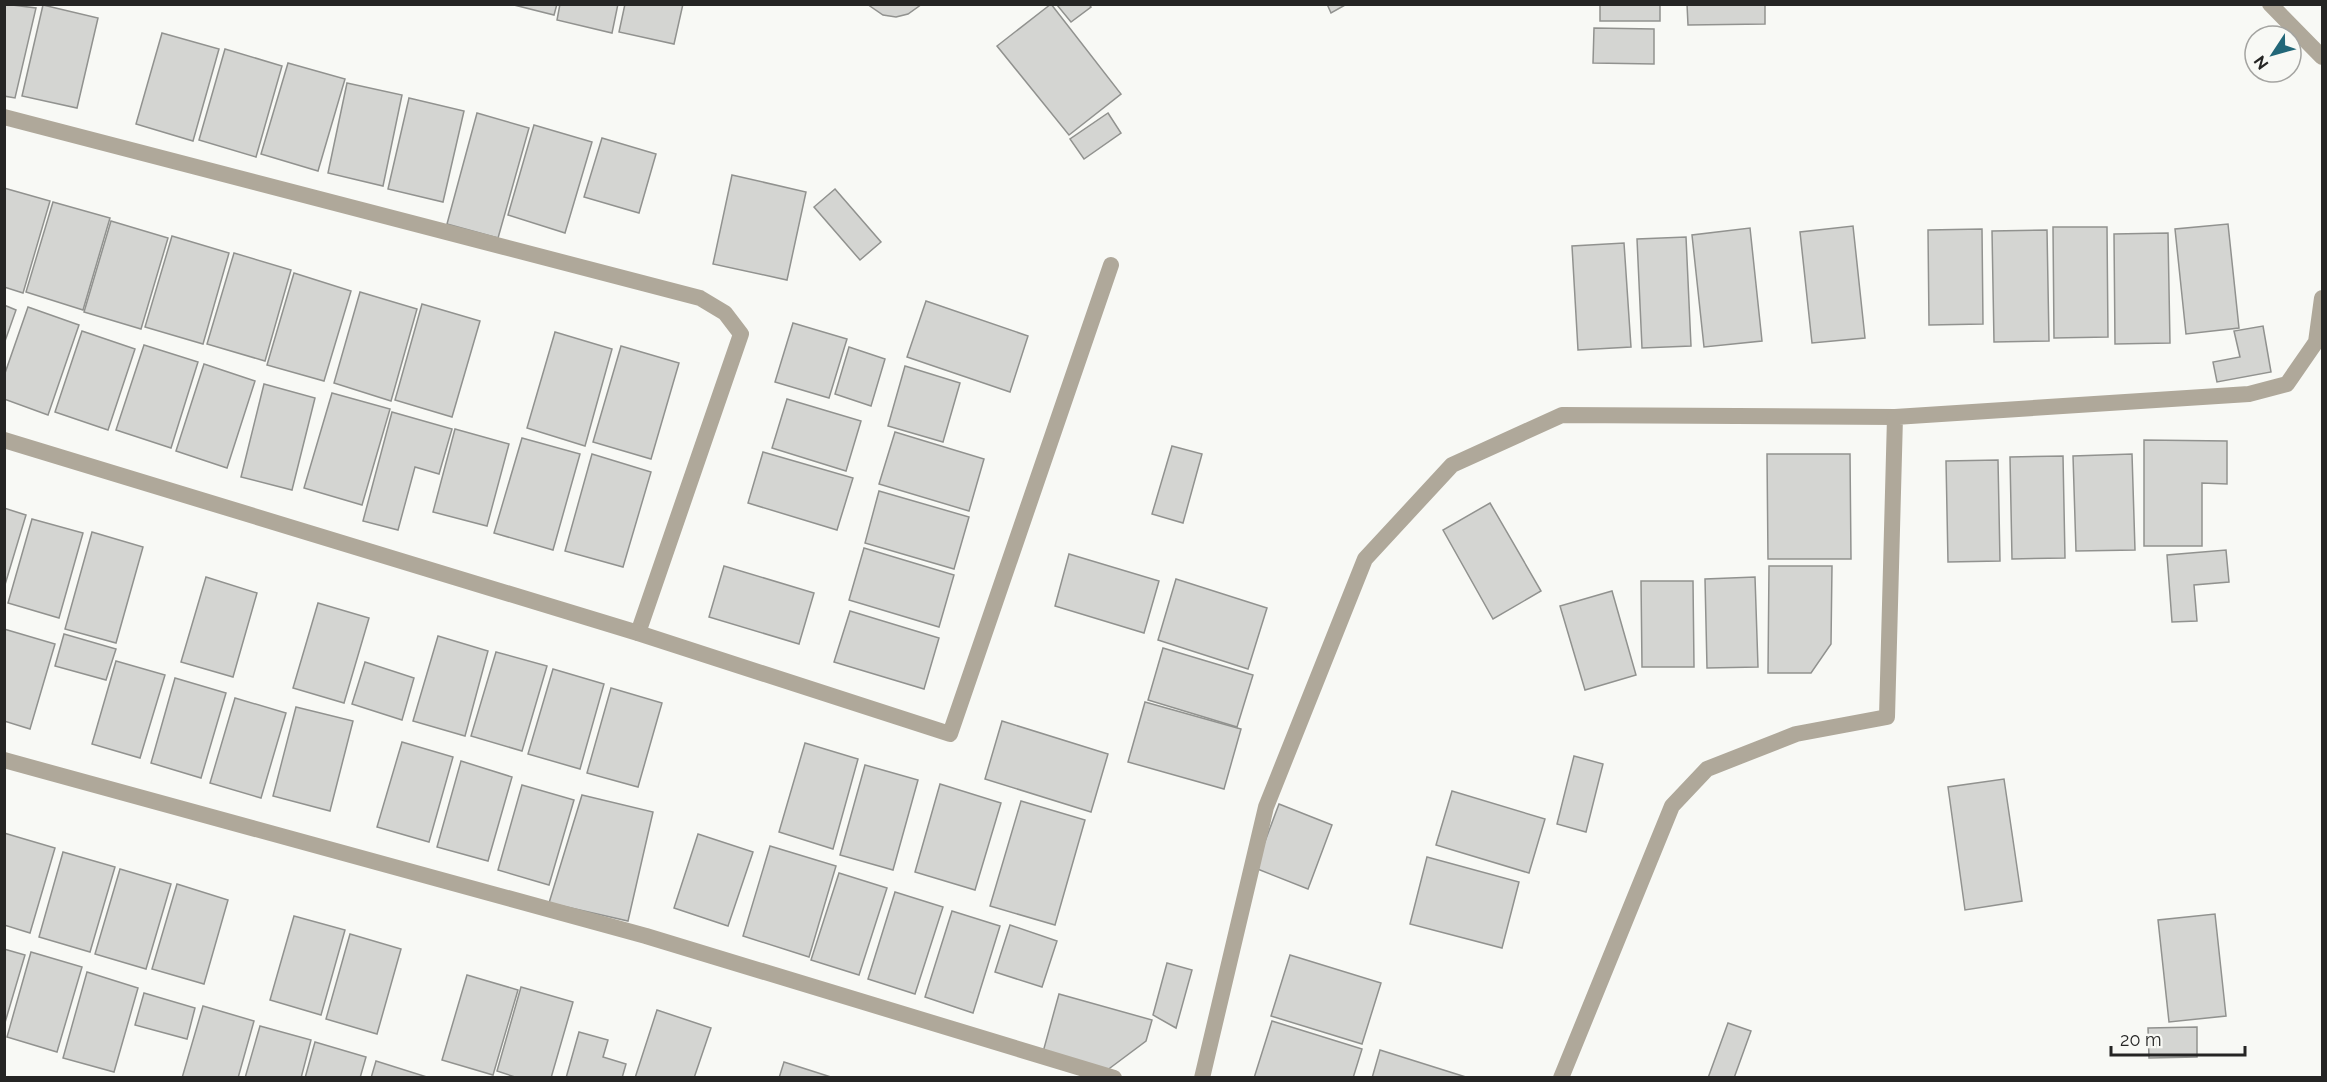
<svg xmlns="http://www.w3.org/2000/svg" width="2327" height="1082" font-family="Raleway,sans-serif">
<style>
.building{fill:#d4d5d2;stroke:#91928f;stroke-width:1.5}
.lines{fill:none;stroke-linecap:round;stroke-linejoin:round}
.minor{stroke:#afa89a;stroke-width:16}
</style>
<rect width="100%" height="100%" fill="#f8f9f5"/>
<g class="building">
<path d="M 4,4 L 36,8 L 15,98 L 4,96 Z"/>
<path d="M 510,4 L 557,4 L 554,15 Z"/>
<path d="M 560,4 L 618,4 L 612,33 L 557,20 Z"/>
<path d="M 625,4 L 683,4 L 674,44 L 619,32 Z"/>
<path d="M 867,4 L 922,4 L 908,14 L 896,17 L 883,15 Z"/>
<path d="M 1051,4 L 1121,94 L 1069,135 L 997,46 Z"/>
<path d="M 1089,4 L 1091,7 L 1071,22 L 1057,5 Z"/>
<path d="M 1327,4 L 1347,4 L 1331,13 Z"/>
<rect x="1600" y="4" width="60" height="17"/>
<path d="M 1687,4 L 1765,4 L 1765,24 L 1688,25 Z"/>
<path d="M 43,5 L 98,18 L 77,108 L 22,96 Z"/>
<path d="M 1594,28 L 1654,29 L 1654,64 L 1593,63 Z"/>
<path d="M 162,33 L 219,49 L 193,141 L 136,124 Z"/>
<path d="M 225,49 L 282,66 L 256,157 L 199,140 Z"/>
<path d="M 288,63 L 345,79 L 318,171 L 261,154 Z"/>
<path d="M 347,83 L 402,95 L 383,186 L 328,173 Z"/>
<path d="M 409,98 L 464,111 L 443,202 L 388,189 Z"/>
<path d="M 477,113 L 529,128 L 498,238 L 447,224 Z"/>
<path d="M 1108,113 L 1121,133 L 1084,159 L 1070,139 Z"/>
<path d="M 534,125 L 592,142 L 565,233 L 508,215 Z"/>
<path d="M 602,138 L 656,154 L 639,213 L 584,197 Z"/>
<path d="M 732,175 L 806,192 L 787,280 L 713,264 Z"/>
<path d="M 4,188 L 50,201 L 23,293 L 4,287 Z"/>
<path d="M 835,189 L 881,242 L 860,260 L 814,207 Z"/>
<path d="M 53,202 L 110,218 L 83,310 L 26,292 Z"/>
<path d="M 111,221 L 168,238 L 141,329 L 84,312 Z"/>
<path d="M 2228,224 L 2239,328 L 2186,334 L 2175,229 Z"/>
<path d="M 1853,226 L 1865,338 L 1812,343 L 1800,232 Z"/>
<path d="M 2053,227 L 2107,227 L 2108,337 L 2054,338 Z"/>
<path d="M 1750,228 L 1762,341 L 1704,347 L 1692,235 Z"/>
<path d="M 1982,229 L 1983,324 L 1929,325 L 1928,230 Z"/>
<path d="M 2047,230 L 2049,341 L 1994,342 L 1992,231 Z"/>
<path d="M 2168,233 L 2170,343 L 2115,344 L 2114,234 Z"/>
<path d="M 172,236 L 229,253 L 203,344 L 145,327 Z"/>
<path d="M 1686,237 L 1691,346 L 1642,348 L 1637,239 Z"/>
<path d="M 1624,243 L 1631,347 L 1578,350 L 1572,246 Z"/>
<path d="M 234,253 L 291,270 L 265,361 L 207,344 Z"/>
<path d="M 294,273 L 351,291 L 324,381 L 267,365 Z"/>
<path d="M 360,292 L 417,309 L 391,401 L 334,383 Z"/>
<path d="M 926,301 L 1028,336 L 1010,392 L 907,357 Z"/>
<path d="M 422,304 L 480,321 L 452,417 L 395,400 Z"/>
<path d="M 4,305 L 16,310 L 4,344 Z"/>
<path d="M 28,307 L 79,325 L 48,415 L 4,399 L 4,376 Z"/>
<path d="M 793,323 L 847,339 L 829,398 L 775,382 Z"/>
<path d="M 2263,326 L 2271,372 L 2217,382 L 2213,362 L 2240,357 L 2234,331 Z"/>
<path d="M 82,331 L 135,349 L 108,430 L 55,412 Z"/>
<path d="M 555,332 L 612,349 L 585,446 L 527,428 Z"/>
<path d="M 144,345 L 198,362 L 171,448 L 116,430 Z"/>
<path d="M 621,346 L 679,363 L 651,459 L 593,442 Z"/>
<path d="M 849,347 L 885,359 L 871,406 L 835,394 Z"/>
<path d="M 204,364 L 255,381 L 227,468 L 176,451 Z"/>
<path d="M 905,366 L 960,383 L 943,442 L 888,426 Z"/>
<path d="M 264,384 L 315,398 L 292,490 L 241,477 Z"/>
<path d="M 332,393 L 390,409 L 362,505 L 304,488 Z"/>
<path d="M 787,399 L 861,421 L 846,471 L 772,448 Z"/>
<path d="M 392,412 L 452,429 L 439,474 L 415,467 L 398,530 L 363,521 Z"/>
<path d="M 455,429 L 509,444 L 487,526 L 433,512 Z"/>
<path d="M 895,432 L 984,459 L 969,511 L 879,484 Z"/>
<path d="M 522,438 L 580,454 L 553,550 L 494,533 Z"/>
<path d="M 2144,440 L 2227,441 L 2227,484 L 2202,483 L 2202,546 L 2144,546 Z"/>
<path d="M 1172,446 L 1202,454 L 1183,523 L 1152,514 Z"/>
<path d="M 763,452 L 853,478 L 837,530 L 748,503 Z"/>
<path d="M 592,454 L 651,472 L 623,567 L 565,551 Z"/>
<path d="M 1767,454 L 1850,454 L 1851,559 L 1768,559 Z"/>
<path d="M 2132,454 L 2135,550 L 2076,551 L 2073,456 Z"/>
<path d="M 2063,456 L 2065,558 L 2012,559 L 2010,457 Z"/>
<path d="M 1998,460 L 2000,561 L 1948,562 L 1946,461 Z"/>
<path d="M 879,491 L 969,517 L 954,569 L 865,543 Z"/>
<path d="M 1490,503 L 1541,591 L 1493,619 L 1443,530 Z"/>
<path d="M 4,508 L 26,515 L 4,588 Z"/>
<path d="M 32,519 L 83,533 L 59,618 L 8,603 Z"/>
<path d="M 92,532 L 143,547 L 116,643 L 65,629 Z"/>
<path d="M 864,548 L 954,575 L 939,627 L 849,600 Z"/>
<path d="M 2226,550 L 2229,582 L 2194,585 L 2197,621 L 2172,622 L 2167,555 Z"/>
<path d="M 1069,554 L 1159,581 L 1144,633 L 1055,606 Z"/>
<path d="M 724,566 L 814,593 L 799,644 L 709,617 Z"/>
<path d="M 1769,566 L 1832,566 L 1831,644 L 1811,673 L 1768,673 Z"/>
<path d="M 206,577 L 257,593 L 233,677 L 181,662 Z"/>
<path d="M 1755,577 L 1758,667 L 1707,668 L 1705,579 Z"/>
<path d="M 1176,579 L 1267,608 L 1248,669 L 1158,640 Z"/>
<path d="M 1641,581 L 1693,581 L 1694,667 L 1642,667 Z"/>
<path d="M 1612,591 L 1636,675 L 1585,690 L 1560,606 Z"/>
<path d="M 318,603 L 369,618 L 344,703 L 293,688 Z"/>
<path d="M 850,611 L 939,638 L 924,689 L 834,662 Z"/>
<path d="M 4,629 L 55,644 L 30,729 L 4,721 Z"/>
<path d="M 64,634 L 116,649 L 106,680 L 55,666 Z"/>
<path d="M 438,636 L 488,651 L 465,736 L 413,721 Z"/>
<path d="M 1163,648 L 1253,675 L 1237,727 L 1148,700 Z"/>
<path d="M 496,652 L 547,666 L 522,751 L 471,736 Z"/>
<path d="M 116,661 L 165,675 L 140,758 L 92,744 Z"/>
<path d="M 365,662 L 414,678 L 402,720 L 352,704 Z"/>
<path d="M 553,669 L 604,684 L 580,769 L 528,754 Z"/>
<path d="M 175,678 L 226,693 L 201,778 L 151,763 Z"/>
<path d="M 611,688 L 662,703 L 638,787 L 587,773 Z"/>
<path d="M 235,698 L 286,713 L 261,798 L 210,783 Z"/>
<path d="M 1145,702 L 1241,729 L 1224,789 L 1128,762 Z"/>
<path d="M 296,707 L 353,721 L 330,811 L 273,796 Z"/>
<path d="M 1002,721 L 1108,754 L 1091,812 L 985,779 Z"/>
<path d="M 402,742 L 453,757 L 429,842 L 377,827 Z"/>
<path d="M 805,743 L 858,759 L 833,849 L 779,832 Z"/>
<path d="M 1574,756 L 1603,764 L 1586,832 L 1557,824 Z"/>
<path d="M 461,761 L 512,777 L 488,861 L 437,847 Z"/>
<path d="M 865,765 L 918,780 L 893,870 L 840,855 Z"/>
<path d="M 2004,779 L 2022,901 L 1965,910 L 1948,787 Z"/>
<path d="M 940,784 L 1001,803 L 975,890 L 915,872 Z"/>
<path d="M 522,785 L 574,800 L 549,885 L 498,870 Z"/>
<path d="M 1452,791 L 1545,819 L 1529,873 L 1436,845 Z"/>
<path d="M 582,795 L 653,812 L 628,921 L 549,903 Z"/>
<path d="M 1021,801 L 1085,820 L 1055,925 L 990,906 Z"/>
<path d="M 1279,804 L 1332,825 L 1308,889 L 1255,868 Z"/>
<path d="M 4,833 L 55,848 L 30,933 L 4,925 Z"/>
<path d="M 698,834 L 753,852 L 728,926 L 674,908 Z"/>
<path d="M 770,846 L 836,866 L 809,957 L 743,936 Z"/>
<path d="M 63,852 L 115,867 L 90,952 L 39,937 Z"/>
<path d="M 1427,857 L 1519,882 L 1502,948 L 1410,924 Z"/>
<path d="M 120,869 L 171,884 L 146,969 L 95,954 Z"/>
<path d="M 839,873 L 887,888 L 859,975 L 811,960 Z"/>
<path d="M 177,884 L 228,900 L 204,984 L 152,969 Z"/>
<path d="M 895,892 L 943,907 L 915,994 L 868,979 Z"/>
<path d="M 952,911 L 1000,926 L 973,1013 L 925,997 Z"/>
<path d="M 2215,914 L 2226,1016 L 2169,1022 L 2158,920 Z"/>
<path d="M 294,916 L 345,930 L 321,1015 L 270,1000 Z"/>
<path d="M 1010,925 L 1057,941 L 1042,987 L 995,972 Z"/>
<path d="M 350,934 L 401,949 L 377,1034 L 326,1019 Z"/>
<path d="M 4,949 L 25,955 L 4,1026 Z"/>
<path d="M 31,952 L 82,967 L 57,1052 L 7,1037 Z"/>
<path d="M 1290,955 L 1381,983 L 1362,1044 L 1271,1016 Z"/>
<path d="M 1167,963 L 1192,970 L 1176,1028 L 1153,1015 Z"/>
<path d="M 87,972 L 138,988 L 114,1072 L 63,1058 Z"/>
<path d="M 467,975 L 518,990 L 493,1075 L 442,1060 Z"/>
<path d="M 521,987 L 573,1002 L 551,1078 L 518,1078 L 497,1071 Z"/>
<path d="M 144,993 L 195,1008 L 187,1039 L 135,1025 Z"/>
<path d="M 1059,994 L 1152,1020 L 1146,1041 L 1106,1071 L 1043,1052 Z"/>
<path d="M 203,1006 L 254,1021 L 238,1078 L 182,1078 Z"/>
<path d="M 657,1010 L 711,1028 L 694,1078 L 635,1078 Z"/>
<path d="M 1272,1021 L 1362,1049 L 1353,1078 L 1254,1078 Z"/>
<path d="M 1728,1023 L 1751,1031 L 1734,1078 L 1708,1078 Z"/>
<path d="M 260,1026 L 311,1040 L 301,1078 L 245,1078 Z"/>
<path d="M 2197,1027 L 2197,1057 L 2149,1058 L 2148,1028 Z"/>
<path d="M 579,1032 L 608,1040 L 603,1057 L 626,1064 L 622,1078 L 566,1078 Z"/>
<path d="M 315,1042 L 366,1057 L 360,1078 L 305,1078 Z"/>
<path d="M 1380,1050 L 1469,1078 L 1372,1078 Z"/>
<path d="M 376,1061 L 427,1077 L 427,1078 L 371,1078 Z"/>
<path d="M 784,1062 L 834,1078 L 779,1078 Z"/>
</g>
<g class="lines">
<g class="minor">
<path d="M 2270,4 L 2322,57"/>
<path d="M 4,117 L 700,298 L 725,313 L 741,334 L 638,633"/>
<path d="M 4,440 L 638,633 L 950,734 L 1111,265"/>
<path d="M 4,760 L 646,936 L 1114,1078"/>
<path d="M 1202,1078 L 1266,807 L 1365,559 L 1452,465 L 1562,415 L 1895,417"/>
<path d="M 1561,1078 L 1672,806 L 1707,769 L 1796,734 L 1887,717 L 1895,417 L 2249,394 L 2287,384 L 2316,342 L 2322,298"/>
</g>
</g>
<rect width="2327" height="1082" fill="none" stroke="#252524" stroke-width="12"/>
<g transform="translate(2273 54) rotate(234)"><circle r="28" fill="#f8f9f5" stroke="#a4a4a1" stroke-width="1.5"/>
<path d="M0-4.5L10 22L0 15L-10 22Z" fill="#226778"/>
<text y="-9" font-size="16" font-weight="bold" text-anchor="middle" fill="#252524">N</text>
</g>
<path d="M2111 1046v9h134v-9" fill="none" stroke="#252524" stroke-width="3"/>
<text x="2120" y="1046" font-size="18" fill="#252524" stroke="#f8f9f5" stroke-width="4.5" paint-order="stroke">20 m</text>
</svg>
